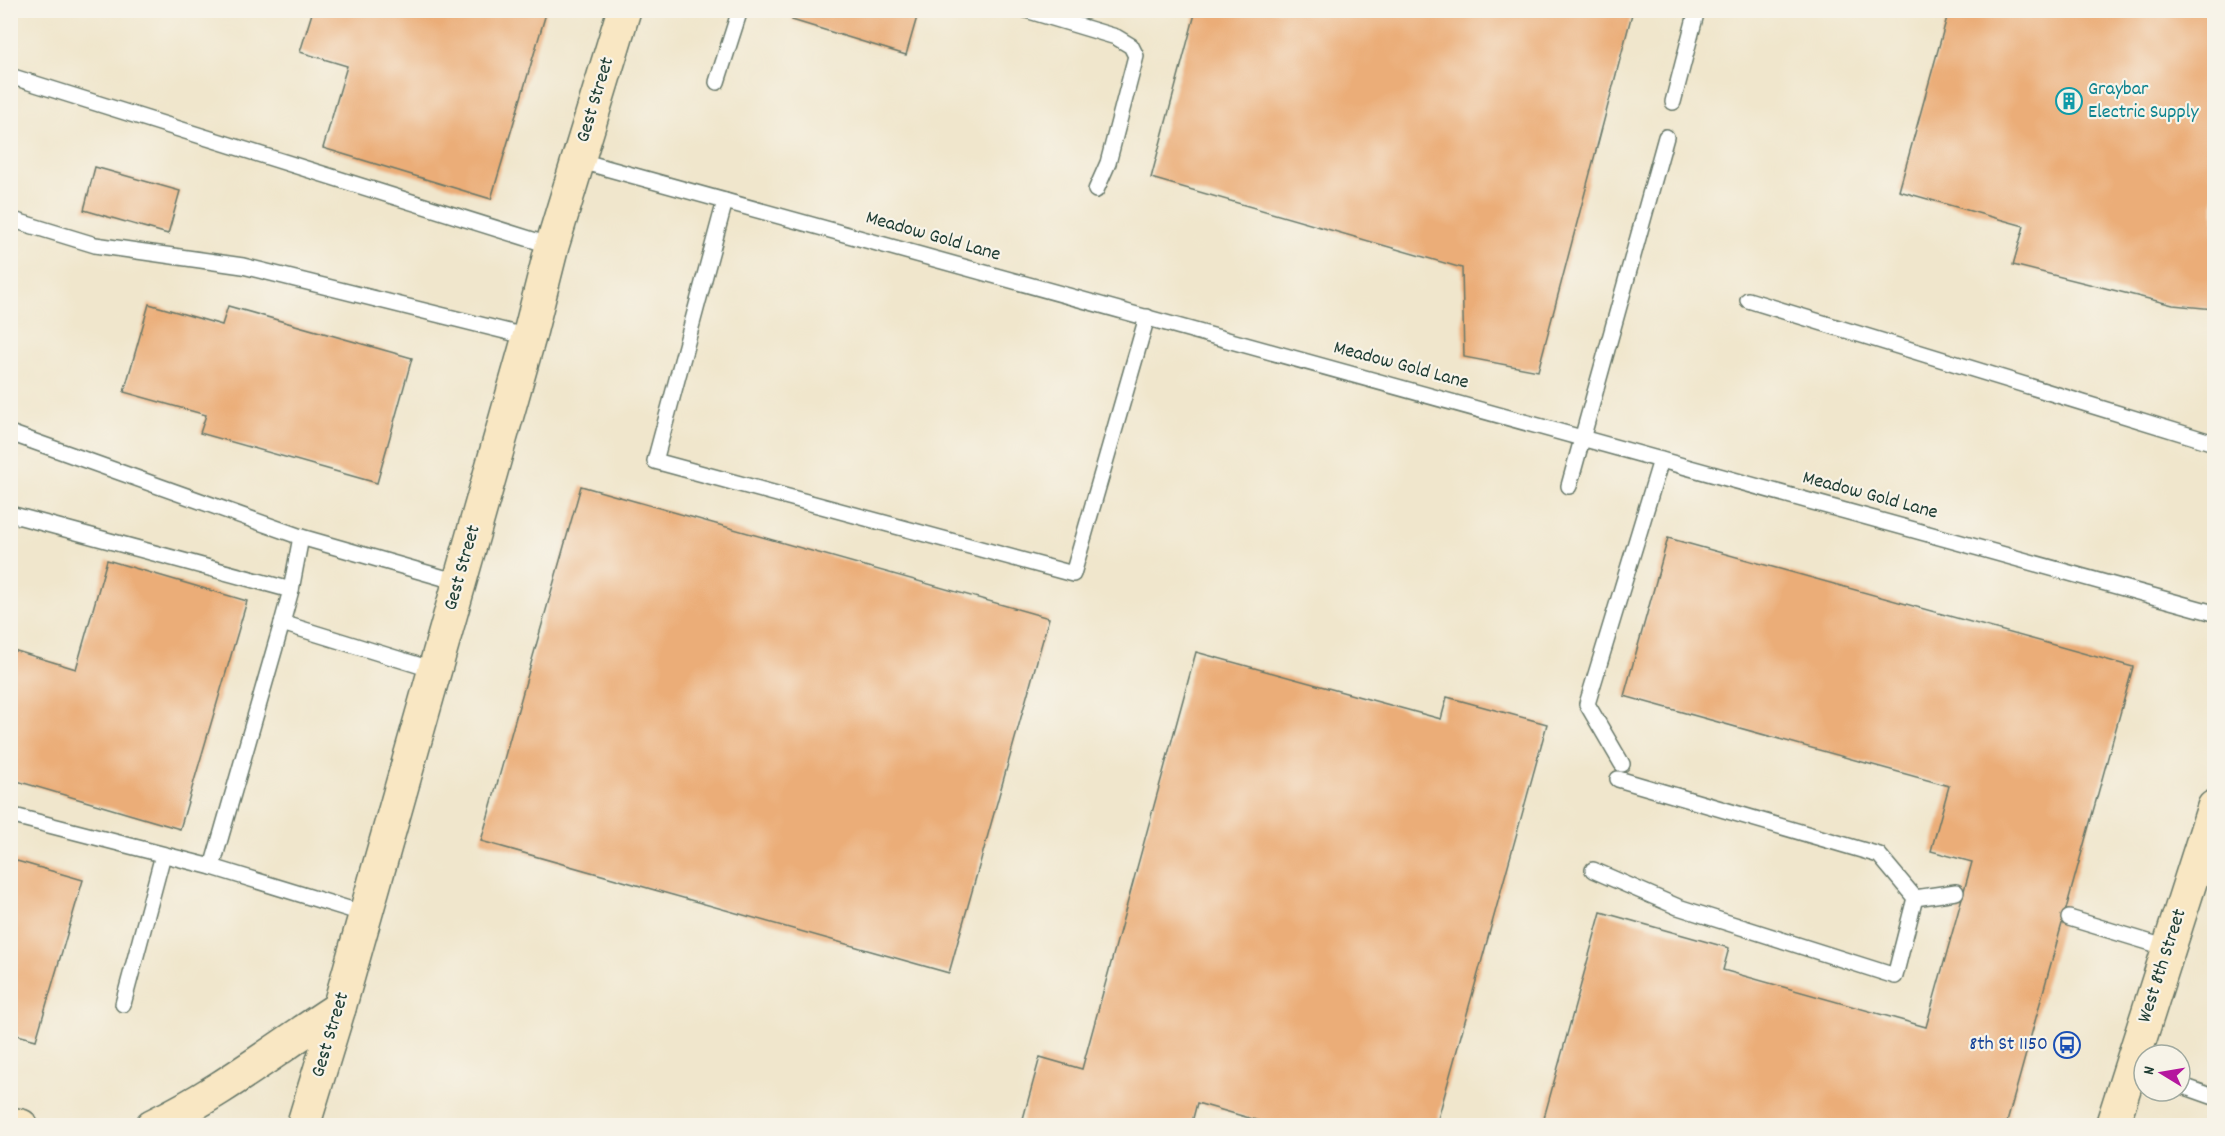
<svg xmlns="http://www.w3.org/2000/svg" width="2225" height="1136" font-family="Dekko,sans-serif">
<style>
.building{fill:#ebad78}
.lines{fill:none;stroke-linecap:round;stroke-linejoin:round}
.lane-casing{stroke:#687869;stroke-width:18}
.secondary-casing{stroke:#687869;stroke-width:36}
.lane{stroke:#fff;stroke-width:15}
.secondary{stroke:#f9e7c3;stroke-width:33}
.labels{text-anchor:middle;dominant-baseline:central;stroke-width:4.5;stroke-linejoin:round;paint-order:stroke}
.culture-label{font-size:20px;fill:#0d838f;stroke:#f7f3e8;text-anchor:start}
.street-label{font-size:20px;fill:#1f3d34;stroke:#f7f3e8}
.transit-label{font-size:20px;fill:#164399;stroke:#f7f3e8;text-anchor:end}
</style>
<rect width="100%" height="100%" fill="#f7f3e8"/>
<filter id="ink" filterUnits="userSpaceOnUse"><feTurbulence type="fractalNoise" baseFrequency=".0167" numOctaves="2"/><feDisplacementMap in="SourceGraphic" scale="12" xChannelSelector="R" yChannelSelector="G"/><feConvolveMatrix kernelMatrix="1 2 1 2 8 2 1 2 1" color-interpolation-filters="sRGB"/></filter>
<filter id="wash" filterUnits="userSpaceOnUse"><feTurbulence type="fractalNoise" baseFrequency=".008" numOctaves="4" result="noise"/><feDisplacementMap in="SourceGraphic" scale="24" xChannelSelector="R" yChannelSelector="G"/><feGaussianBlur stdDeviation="1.35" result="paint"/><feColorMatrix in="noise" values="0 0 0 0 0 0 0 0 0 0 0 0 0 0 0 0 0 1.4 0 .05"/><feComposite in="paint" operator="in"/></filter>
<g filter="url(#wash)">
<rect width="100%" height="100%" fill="#f0e6cc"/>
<g id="blocks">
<g class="building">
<path d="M 313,10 L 547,10 L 491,199 L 323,148 L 347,66 L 300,52 Z"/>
<path d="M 795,10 L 919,10 L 906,55 L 792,20 Z"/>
<path d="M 1196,10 L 1633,10 L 1538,371 L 1464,357 L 1462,268 L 1151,178 Z"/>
<path d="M 1949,10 L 2214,10 L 2214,309 L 2173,305 L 2013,265 L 2024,226 L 1899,191 Z"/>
<path d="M 95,167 L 180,191 L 168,234 L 84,210 Z"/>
<path d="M 149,304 L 222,325 L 228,306 L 412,358 L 377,483 L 200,433 L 206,415 L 124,392 Z"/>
<path d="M 581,486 L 1049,618 L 949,973 L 481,841 Z"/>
<path d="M 1668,538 L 2133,667 L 2006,1126 L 1542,1125 L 1601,912 L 1729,948 L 1723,970 L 1926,1027 L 1972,862 L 1931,851 L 1949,786 L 1624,696 Z"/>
<path d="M 107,560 L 247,601 L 180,829 L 10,779 L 10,649 L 76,669 Z"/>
<path d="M 1196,652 L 1441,719 L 1447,697 L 1547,724 L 1436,1126 L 1277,1126 L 1197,1103 L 1191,1126 L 1021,1126 L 1040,1057 L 1082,1069 Z"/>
<path d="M 10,859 L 83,880 L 36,1040 L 10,1033 Z"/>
</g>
</g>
</g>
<g filter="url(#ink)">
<use href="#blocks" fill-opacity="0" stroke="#687869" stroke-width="1.5"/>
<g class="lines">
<defs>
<g id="lane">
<path d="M 1026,10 L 1116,37 L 1131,46 L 1136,56 L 1108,163 L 1096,190"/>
<path d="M 10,76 L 552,246"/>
<path d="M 717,82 L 740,10"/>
<path d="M 1673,102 L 1697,10"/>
<path d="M 577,160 L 2214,613"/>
<path d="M 725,201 L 655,461 L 1073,574 L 1147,317"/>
<path d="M 10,219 L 95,245 L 243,266 L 529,337"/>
<path d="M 1748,300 L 2214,443"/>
<path d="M 10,433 L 301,537 L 458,582"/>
<path d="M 1569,486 L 1666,137"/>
<path d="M 10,514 L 291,590 L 282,623"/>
<path d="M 291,590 L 301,537"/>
<path d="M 1622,764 L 1587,704 L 1661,460"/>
<path d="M 10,815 L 212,867"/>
<path d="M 1593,870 L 1678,907 L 1895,976 L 1915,898 L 1879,855 L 1618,779"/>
<path d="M 1915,898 L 1956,892"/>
<path d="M 365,914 L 212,867 L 282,623 L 434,670"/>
<path d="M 2069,918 L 2168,948"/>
<path d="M 123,1004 L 163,855"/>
<path d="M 2180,1085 L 2214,1097"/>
</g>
<g id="secondary">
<path d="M 10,1124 L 21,1126"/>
<path d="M 152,1126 C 219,1094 277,1048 339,1008"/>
<path d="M 303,1126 L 339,1008 L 529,337 L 552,246 L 624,10"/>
<path d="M 2112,1126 L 2214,807"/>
</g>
</defs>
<use href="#lane" class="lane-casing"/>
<use href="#secondary" class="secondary-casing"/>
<use href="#lane" class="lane"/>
<use href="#secondary" class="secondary"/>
</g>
</g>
<defs>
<symbol id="building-ring" viewBox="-11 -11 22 22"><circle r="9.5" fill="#f7f3e8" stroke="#0f9aa8" stroke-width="1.5"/><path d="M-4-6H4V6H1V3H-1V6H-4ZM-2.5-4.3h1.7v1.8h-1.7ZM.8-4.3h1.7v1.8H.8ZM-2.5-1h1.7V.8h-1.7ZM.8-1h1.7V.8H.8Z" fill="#0f9aa8"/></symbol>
<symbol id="bus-ring" viewBox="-11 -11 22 22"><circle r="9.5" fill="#f7f3e8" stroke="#1a4fb4" stroke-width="1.5"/><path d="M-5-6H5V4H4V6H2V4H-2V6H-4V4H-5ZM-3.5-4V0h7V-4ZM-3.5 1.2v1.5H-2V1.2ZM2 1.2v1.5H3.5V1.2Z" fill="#1a4fb4"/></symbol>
</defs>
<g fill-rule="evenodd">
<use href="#building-ring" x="2054" y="86" width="30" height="30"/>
<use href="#bus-ring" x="2052" y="1030" width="30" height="30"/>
</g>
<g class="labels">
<g class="culture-label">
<text x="2088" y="90">Graybar<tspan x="2088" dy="23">Electric Supply</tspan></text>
</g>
<g class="street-label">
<text transform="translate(596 100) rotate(-73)">Gest Street</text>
<text transform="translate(933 237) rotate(16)">Meadow Gold Lane</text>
<text transform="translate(1401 366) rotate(15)">Meadow Gold Lane</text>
<text transform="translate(1870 496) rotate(15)">Meadow Gold Lane</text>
<text transform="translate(463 568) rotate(-74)">Gest Street</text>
<text transform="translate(2163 966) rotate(-72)">West 8th Street</text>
<text transform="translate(331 1035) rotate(-73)">Gest Street</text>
</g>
<g class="transit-label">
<text x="2048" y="1045">8th St 1150</text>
</g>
</g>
<rect width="2225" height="1136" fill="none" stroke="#f7f3e8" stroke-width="36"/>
<g transform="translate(2162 1073) rotate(281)"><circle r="28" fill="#f7f3e8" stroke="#a1aaa0" stroke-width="1.5"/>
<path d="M0-4.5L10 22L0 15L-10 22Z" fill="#b5179e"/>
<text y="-9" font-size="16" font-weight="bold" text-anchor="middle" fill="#1f3d34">N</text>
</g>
</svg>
